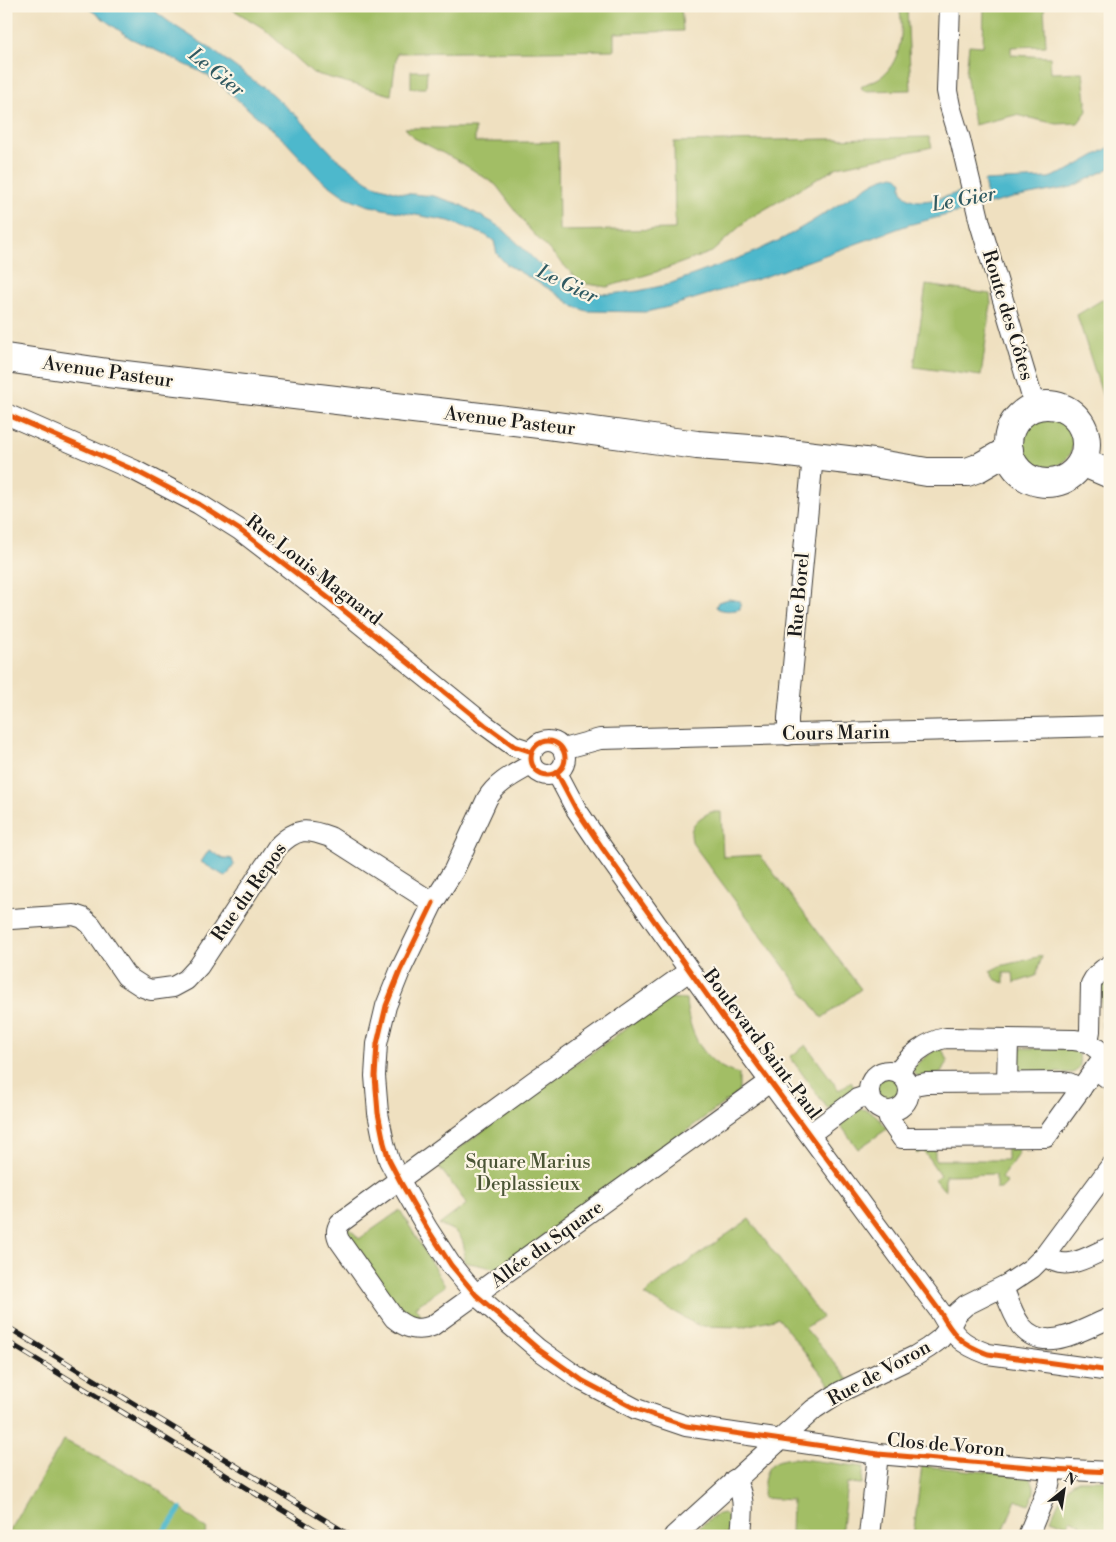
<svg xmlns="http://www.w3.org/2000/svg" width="1116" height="1542" font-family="'Libre Bodoni',serif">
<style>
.green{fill:#a2be65;stroke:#5f6d40}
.water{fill:#4eb8cc;stroke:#356a74}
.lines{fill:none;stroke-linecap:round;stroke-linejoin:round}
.stream{stroke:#4eb8cc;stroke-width:5.5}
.street-casing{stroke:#3c3935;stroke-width:22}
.secondary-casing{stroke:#3c3935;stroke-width:30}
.street{stroke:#fff;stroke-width:20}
.secondary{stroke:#fff;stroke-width:28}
.rail-casing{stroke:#1c1c1c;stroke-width:5.5}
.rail{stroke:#fcf5e5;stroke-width:4;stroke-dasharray:11;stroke-linecap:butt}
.cycleway-casing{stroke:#fcf5e5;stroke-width:8}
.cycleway{stroke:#e8590c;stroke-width:5}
.labels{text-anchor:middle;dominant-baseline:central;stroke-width:4.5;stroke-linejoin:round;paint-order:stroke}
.street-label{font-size:19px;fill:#1c1c1c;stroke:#fcf5e5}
.park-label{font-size:19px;fill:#4b5536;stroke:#fcf5e5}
.water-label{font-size:20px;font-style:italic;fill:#305a62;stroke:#fcf5e5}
</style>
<rect width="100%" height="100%" fill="#fcf5e5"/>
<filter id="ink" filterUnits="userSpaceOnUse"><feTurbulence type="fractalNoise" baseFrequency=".02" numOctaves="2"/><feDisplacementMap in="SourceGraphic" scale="10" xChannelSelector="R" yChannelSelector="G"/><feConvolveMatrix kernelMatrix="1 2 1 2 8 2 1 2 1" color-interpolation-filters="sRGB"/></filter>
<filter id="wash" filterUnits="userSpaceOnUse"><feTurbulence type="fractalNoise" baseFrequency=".0096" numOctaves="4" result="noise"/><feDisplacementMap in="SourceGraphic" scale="20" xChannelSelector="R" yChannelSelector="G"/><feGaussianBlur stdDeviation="1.12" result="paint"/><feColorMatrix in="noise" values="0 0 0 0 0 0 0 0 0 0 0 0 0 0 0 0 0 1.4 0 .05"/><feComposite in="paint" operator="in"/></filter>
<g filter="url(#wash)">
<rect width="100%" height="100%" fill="#efe0c0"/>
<g class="green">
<path d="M 227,6 L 681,6 L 683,31 L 614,33 L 614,50 L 397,53 L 391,95 L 313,73 L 263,28 Z"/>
<path d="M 899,6 L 907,6 L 911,90 L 864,91 L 861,87 C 867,82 876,81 882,76 C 902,60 904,29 899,6 Z"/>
<path d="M 984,6 L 1044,6 L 1046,46 L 1011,47 L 1011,55 L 1050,57 L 1051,73 L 1083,72 L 1087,111 L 1078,123 L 1057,124 L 1016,115 L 974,125 L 966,73 L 969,45 L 983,46 Z"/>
<path d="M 411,71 L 427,71 L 426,88 L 411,88 Z"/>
<path d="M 405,128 L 475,128 L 475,142 L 558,142 L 559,231 L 675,229 L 674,142 L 929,137 L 932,147 L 838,167 L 748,219 L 712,252 L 656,272 L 607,287 L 581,283 L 530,230 L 496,185 L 462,163 L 414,138 Z"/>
<path d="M 926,285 L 990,294 L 991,304 L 981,376 L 914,367 Z"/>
<path d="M 1110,295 L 1110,419 L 1077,315 Z"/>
<circle cx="1048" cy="442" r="25"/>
<path d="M 711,812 L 721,812 L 723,857 L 760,855 L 861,989 L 822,1018 L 693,844 C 687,827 696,819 711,812 Z"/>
<path d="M 1042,956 L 1036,976 L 1014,983 L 1013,973 L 1004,973 L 1004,983 L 996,980 L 990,971 L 1000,966 Z"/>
<path d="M 1110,974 L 1110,1021 L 1108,1020 L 1102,1028 L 1102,981 Z"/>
<path d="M 668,998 L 686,999 C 688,1032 704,1066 739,1074 L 739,1092 L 498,1269 L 464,1262 C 466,1240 461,1231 439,1225 L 467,1204 L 437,1164 Z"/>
<path d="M 806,1045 L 839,1090 L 851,1082 L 854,1087 L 854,1090 L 828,1109 L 790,1057 Z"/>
<path d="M 941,1048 L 948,1060 L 941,1073 C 931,1075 911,1082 913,1067 L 936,1049 Z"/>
<path d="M 1016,1048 L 1072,1049 L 1079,1054 L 1080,1066 L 1075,1072 L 1072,1073 L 1020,1072 L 1017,1071 Z"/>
<circle cx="889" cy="1091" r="14"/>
<path d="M 860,1109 C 873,1109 880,1119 887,1129 L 858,1149 L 839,1123 L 856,1111 Z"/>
<path d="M 1022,1145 L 1017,1152 L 1019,1153 L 1001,1178 L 1007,1183 L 1001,1189 L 996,1189 L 996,1174 L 945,1175 L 945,1190 L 943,1189 L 935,1179 L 940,1175 L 923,1150 L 917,1154 L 916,1151 L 917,1147 L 935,1146 L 935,1160 L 1007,1160 L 1007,1146 Z"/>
<path d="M 400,1210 L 445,1286 L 415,1307 L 424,1320 L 404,1317 L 345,1232 L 349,1227 L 359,1239 Z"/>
<path d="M 749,1219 L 822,1317 L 805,1328 L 851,1382 L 832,1387 L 778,1318 L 742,1327 L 699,1326 L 644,1295 L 654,1286 Z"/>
<path d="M 64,1440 L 152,1485 L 207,1530 L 204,1536 L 7,1536 Z"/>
<path d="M 793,1458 L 864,1467 L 862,1484 L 847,1483 L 841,1536 L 791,1536 L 792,1500 L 763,1498 C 764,1474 764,1460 793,1458 Z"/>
<path d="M 922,1466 L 1028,1476 C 1038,1486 1034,1494 1029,1505 L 1016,1500 L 1001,1536 L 913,1536 Z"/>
<path d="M 1078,1480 L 1110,1480 L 1110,1536 L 1077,1536 L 1081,1524 L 1070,1519 L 1067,1525 L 1051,1519 C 1058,1504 1062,1488 1078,1480 Z"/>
<path d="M 723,1513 C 732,1518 731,1524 731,1534 L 719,1534 L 719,1536 L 691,1536 C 700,1528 711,1514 723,1513 Z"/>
</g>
<g class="water">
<path d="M 85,6 L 148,6 L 172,24 L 208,47 L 268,91 L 300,119 L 336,158 L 367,181 L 374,185 L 401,193 L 434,196 L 459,204 L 492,222 L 505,231 L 538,263 L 567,284 L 596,293 L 609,294 L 638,291 L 666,285 L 750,254 L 784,238 L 811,222 L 874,182 C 880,179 899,170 902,183 C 902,184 901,185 901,186 C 901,193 907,198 913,200 C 927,204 950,195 963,191 L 965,199 L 987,196 L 984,181 L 1049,178 L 1067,171 L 1110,147 L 1110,168 L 1072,187 L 1013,198 L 908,225 L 764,277 L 668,307 L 646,312 L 587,311 L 575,307 L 551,290 L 506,264 L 497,254 L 494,241 L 485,235 L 449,221 L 383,209 L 366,205 L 344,196 L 319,178 L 286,142 L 216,81 L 201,72 L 130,38 Z"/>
<path d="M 729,599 L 740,601 L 740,609 C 732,611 721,612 716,607 L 718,602 Z"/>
<path d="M 209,850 L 224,859 L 228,858 L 232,859 L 234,865 L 226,877 L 201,862 Z"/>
</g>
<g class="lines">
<path class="stream" d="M 159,1536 L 170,1524 L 180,1509"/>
</g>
</g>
<g filter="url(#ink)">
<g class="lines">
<defs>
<g id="street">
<path d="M 950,6 L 947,91 L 950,106 L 960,139 L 980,223 L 1035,407"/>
<path d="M 6,414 L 134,470 L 199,504 L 240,530 L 331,600 L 485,725 L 514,746 L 532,752"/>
<path d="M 788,735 L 788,718 L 813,456"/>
<circle cx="548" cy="758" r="17"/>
<path d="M 563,749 L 600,739 L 1110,726"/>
<path d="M 557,773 L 576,809 L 603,849 L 729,1026 L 939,1310 C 953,1335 960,1344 988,1354 L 1110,1371"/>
<path d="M 433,903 L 400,971 L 386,1006 L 377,1044 L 375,1076 L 378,1113 L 384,1143 L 389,1160 L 400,1181 L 427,1228 L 451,1265 L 476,1295 L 538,1349 L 583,1381 L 636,1409 L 686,1426 L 878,1454 L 1052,1469 L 1110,1472"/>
<path d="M 11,919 L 74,915 L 83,918 L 91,925 L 126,976 L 143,987 L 151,990 L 173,987 L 186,980 L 199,966 L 278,846 C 297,828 306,828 330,837 L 433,903 L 454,870 L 487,799 C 497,782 515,774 532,764"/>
<path d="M 689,971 L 533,1082 L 340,1223 C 336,1230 336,1233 339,1240 L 394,1318 C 406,1328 417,1332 432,1326 L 771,1081"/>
<path d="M 1088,1042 L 1090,1031 L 1091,984 C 1095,975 1101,970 1110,965"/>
<circle cx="889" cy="1091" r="20"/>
<path d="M 898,1073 C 907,1057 927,1041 946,1038 L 1074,1040 L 1088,1042 L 1105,1055 L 1095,1069 L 1110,1080"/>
<path d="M 1007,1082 L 1008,1040"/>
<path d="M 909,1086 L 926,1083 L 1063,1082 L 1069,1083 L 1081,1089"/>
<path d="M 887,1111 L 889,1119 L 902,1138 L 1046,1137 L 1095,1069"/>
<path d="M 810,1134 L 857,1099 L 869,1095"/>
<path d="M 1045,1255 C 1064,1274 1089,1256 1110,1247"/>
<path d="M 1003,1287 C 1008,1300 1013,1315 1021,1326 C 1045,1355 1083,1329 1110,1318"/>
<path d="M 734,1480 C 747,1496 742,1517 741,1536"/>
<path d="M 674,1536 L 814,1409 L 840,1392 L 915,1356 L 928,1348 L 940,1339 L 949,1328 L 957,1313 L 966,1305 L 1008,1284 L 1032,1268 L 1045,1255 L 1110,1167"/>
<path d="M 869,1536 L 878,1454"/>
<path d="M 1028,1536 L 1049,1485 L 1052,1469"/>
</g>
<g id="secondary">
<path d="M 6,358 L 108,373 L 548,425 L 697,445 L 763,450 L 873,463 L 927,472 L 967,472 L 978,468 L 1009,450"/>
<circle cx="1047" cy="444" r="39"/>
<path d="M 1082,462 L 1110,474"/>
</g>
</defs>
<use href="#street" class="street-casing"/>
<use href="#secondary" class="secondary-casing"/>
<use href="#street" class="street"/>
<use href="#secondary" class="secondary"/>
<defs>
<g id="rail">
<path d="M 6,1326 L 351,1536"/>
<path d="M 6,1341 L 325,1536"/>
</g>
</defs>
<use href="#rail" class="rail-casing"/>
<use href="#rail" class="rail"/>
<defs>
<g id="cycleway">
<path d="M 6,414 L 134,470 L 199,504 L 240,530 L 331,600 L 485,725 L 514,746 L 532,752"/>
<circle cx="548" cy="758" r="17"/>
<path d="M 557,773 L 576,809 L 603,849 L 729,1026 L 939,1310 C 953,1335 960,1344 988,1354 L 1110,1371"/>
<path d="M 433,903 L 400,971 L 386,1006 L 377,1044 L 375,1076 L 378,1113 L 384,1143 L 389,1160 L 400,1181 L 427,1228 L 451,1265 L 476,1295 L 538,1349 L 583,1381 L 636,1409 L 686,1426 L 878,1454 L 1052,1469 L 1110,1472"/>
</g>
</defs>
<use href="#cycleway" class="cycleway-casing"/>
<use href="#cycleway" class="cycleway"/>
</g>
</g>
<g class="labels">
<g class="street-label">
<text transform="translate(1008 315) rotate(73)">Route des Côtes</text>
<text transform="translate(108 372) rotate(8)">Avenue Pasteur</text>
<text transform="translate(510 421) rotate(7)">Avenue Pasteur</text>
<text transform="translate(314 570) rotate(38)">Rue Louis Magnard</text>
<text transform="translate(799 595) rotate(-85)">Rue Borel</text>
<text transform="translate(836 733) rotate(-1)">Cours Marin</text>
<text transform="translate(249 892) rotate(-55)">Rue du Repos</text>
<text transform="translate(762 1044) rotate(53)">Boulevard Saint-Paul</text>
<text transform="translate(547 1244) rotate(-36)">Allée du Square</text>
<text transform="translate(879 1373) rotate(-29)">Rue de Voron</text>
<text transform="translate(946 1445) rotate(5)">Clos de Voron</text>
</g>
<g class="park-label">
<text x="528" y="1162">Square Marius<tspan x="528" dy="22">Deplassieux</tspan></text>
</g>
<g class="water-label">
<text transform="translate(216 73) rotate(39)">Le Gier</text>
<text transform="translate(964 200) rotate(-10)">Le Gier</text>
<text transform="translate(567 285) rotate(26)">Le Gier</text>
</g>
</g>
<rect width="1116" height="1542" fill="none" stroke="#fcf5e5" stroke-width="25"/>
<g transform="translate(1064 1490) rotate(30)" stroke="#fcf5e5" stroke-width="4" paint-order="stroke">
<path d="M0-4L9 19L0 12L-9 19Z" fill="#1c1c1c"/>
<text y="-8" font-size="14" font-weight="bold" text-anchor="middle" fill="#1c1c1c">N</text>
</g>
</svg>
